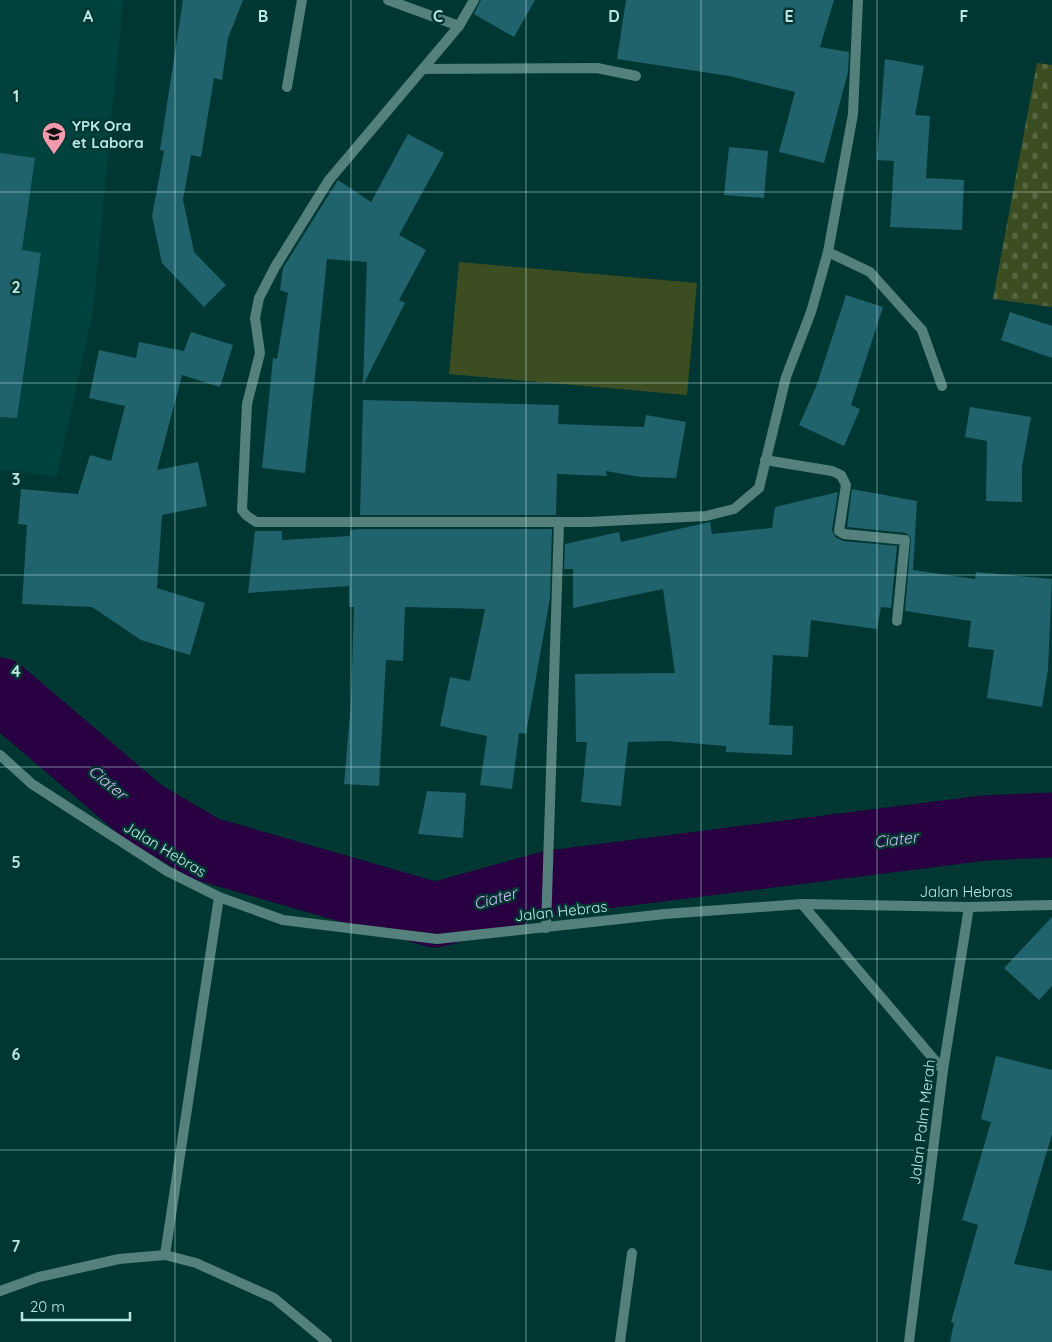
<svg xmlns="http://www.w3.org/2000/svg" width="1052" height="1342" font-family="Quicksand,sans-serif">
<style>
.built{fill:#00423d}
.cemetery{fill:url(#cemetery-stones)}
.garden{fill:#3d4d22}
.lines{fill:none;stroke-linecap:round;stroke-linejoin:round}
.river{stroke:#280041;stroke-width:65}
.building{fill:#20636c}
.street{stroke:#54817c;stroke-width:10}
.grid{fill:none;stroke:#bce7e2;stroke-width:1;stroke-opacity:0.55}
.labels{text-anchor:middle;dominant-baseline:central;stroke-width:5;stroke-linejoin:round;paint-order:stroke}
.poi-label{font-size:15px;font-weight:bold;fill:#bce7e2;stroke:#003733;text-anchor:start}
.street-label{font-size:15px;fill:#bce7e2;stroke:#003733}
.water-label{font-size:16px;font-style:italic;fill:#d7baf4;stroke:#003733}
.grid-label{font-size:16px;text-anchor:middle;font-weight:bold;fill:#bce7e2;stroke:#003733;stroke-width:5;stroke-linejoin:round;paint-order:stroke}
</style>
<defs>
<pattern id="cemetery-stones" width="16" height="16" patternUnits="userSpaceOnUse" patternTransform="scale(1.25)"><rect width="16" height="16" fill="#3d4d22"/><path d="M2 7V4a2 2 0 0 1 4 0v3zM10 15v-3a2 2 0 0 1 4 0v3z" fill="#576742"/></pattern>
</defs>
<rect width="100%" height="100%" fill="#003733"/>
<path class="built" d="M 0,0 L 123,0 L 93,311 L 57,476 L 0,470 Z"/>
<path class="cemetery" d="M 1037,63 L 1052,65 L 1052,307 L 993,299 Z"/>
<path class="garden" d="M 459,262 L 697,283 L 687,395 L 449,374 Z"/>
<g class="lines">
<path class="river" d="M 0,690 L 143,812 L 206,849 L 435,915 L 550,883 L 984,828 L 1052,825"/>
</g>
<g class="building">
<path d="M 183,0 L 243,0 L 228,38 L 222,80 L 214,78 L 201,157 L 191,155 L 183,200 L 194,252 L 226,285 L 204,307 L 162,263 L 152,216 L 164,151 L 160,150 Z"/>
<path d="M 481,0 L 535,0 L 514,37 L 474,14 Z"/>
<path d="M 626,0 L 834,0 L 820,47 L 849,52 L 848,72 L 824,163 L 779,152 L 795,92 L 729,76 L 617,59 Z"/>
<path d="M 885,59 L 924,66 L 915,115 L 930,116 L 926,178 L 964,180 L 962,230 L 890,227 L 894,161 L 877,160 Z"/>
<path d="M 408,134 L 444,153 L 399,235 L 426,250 L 399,300 L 405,303 L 363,385 L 367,262 L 327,259 L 305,473 L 262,468 L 273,358 L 277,359 L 288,293 L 280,290 L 283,268 L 338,180 L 371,202 Z"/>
<path d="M 729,147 L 768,151 L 764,198 L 724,195 Z"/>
<path d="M 0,153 L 35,158 L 22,250 L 41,253 L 17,418 L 0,417 Z"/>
<path d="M 846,295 L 883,307 L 851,405 L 860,409 L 844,446 L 799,425 L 816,387 Z"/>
<path d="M 1010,312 L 1052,326 L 1052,358 L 1001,340 Z"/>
<path d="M 191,332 L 233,345 L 220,387 L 182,375 L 157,470 L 198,462 L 207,506 L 162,515 L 157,588 L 205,603 L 190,655 L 141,640 L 92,607 L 22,604 L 27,525 L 18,524 L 21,489 L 78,494 L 90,455 L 111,461 L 125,406 L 89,398 L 99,350 L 136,358 L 139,342 L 184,351 Z"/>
<path d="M 363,400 L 559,405 L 558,424 L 644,427 L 646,415 L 686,422 L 676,478 L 640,477 L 606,471 L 607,476 L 557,474 L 556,515 L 360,515 Z"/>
<path d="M 970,407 L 1031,417 L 1022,467 L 1022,502 L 986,501 L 987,441 L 965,437 Z"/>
<path d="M 852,489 L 917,501 L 913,570 L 975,579 L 976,572 L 1052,579 L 1048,669 L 1042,707 L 987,698 L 994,650 L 968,647 L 971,621 L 905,611 L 911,538 L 906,533 L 847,527 Z"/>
<path d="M 838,492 L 832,530 L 835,537 L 843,541 L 897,546 L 891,608 L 881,607 L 877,629 L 811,620 L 808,657 L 773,655 L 769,725 L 793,726 L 792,755 L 726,752 L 726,746 L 667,741 L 628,742 L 621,806 L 581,802 L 587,742 L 576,742 L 575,674 L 675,673 L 663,589 L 573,608 L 573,569 L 564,569 L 565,544 L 619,532 L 621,542 L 710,522 L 712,534 L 772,528 L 775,507 Z"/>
<path d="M 359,529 L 552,529 L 550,598 L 526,734 L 519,733 L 512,789 L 480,785 L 487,736 L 440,726 L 450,677 L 470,681 L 485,609 L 405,607 L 403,661 L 386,660 L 379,786 L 344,784 L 351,702 L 354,607 L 349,607 L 349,586 L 248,593 L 255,531 L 282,531 L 282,540 L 350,536 L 350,530 Z"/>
<path d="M 427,791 L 466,793 L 463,838 L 418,834 Z"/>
<path d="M 1052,917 L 1052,986 L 1039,1000 L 1004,968 Z"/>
<path d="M 996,1056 L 1052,1070 L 1052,1134 L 1014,1264 L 1052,1271 L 1052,1342 L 950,1342 L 954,1323 L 951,1322 L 978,1225 L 962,1220 L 991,1122 L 981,1119 Z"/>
</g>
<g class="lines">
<g class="street">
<path d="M 388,0 L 459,26 L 474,0"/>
<path d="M 459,26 L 329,180 L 275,267 L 259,298 L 255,318 L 260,353 L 247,404 L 242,510 L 246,515 L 256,522 L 588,522 L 706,516 L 734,509 L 759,488 L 786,377 L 811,312 L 828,252 L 853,114 L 858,0"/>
<path d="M 423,69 L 597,68 L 636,76"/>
<path d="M 287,87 L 302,0"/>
<path d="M 828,252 L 870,272 L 922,330 L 942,386"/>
<path d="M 765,460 L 832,471 L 841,475 L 846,485 L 839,531 L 844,534 L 905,540 L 897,621"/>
<path d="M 0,755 L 32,784 L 167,871 L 219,897 L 283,920 L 437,939 L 665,914 L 802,904 L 969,907 L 1052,905"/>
<path d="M 802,904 L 943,1070"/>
<path d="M 546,928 L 559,523"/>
<path d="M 165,1255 L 219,897"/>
<path d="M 0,1291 L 39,1277 L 119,1259 L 165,1255 L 196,1263 L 274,1298 L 327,1342"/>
<path d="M 620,1342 L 632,1253"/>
<path d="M 909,1342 L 943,1070 L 969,907"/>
</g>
</g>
<path class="grid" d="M 175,0 L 175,1342M 351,0 L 351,1342M 526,0 L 526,1342M 701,0 L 701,1342M 877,0 L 877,1342M 0,192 L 1052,192M 0,383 L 1052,383M 0,575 L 1052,575M 0,767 L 1052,767M 0,959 L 1052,959M 0,1150 L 1052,1150"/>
<defs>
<symbol id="school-pin" viewBox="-11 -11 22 30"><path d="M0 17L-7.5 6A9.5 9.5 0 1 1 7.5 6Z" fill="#f39aac" stroke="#003733"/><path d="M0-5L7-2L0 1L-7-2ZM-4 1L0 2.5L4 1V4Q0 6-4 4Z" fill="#111"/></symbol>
</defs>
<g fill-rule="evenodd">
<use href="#school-pin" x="40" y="120" width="28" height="38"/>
</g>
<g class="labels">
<g class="poi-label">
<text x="72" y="125">YPK Ora<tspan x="72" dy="17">et Labora</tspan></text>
</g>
<g class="street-label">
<text transform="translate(165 849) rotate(31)">Jalan Hebras</text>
<text x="966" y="891">Jalan Hebras</text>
<text transform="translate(561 911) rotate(-6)">Jalan Hebras</text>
<text transform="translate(922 1122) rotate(-83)">Jalan Palm Merah</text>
</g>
<g class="water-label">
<text transform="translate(108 782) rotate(40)">Ciater</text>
<text transform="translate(896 839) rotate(-7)">Ciater</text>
<text transform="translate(495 898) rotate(-16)">Ciater</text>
</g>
</g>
<g class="grid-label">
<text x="88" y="22">A</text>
<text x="263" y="22">B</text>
<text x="438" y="22">C</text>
<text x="614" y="22">D</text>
<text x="789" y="22">E</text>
<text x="964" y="22">F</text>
<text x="16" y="102">1</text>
<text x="16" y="293">2</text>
<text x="16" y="485">3</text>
<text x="16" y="677">4</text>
<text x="16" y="868">5</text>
<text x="16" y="1060">6</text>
<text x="16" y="1252">7</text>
</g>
<path d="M22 1312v8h108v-8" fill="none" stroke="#bce7e2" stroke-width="2.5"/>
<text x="30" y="1312" font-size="15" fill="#bce7e2" stroke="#003733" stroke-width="4" paint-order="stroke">20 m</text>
</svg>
